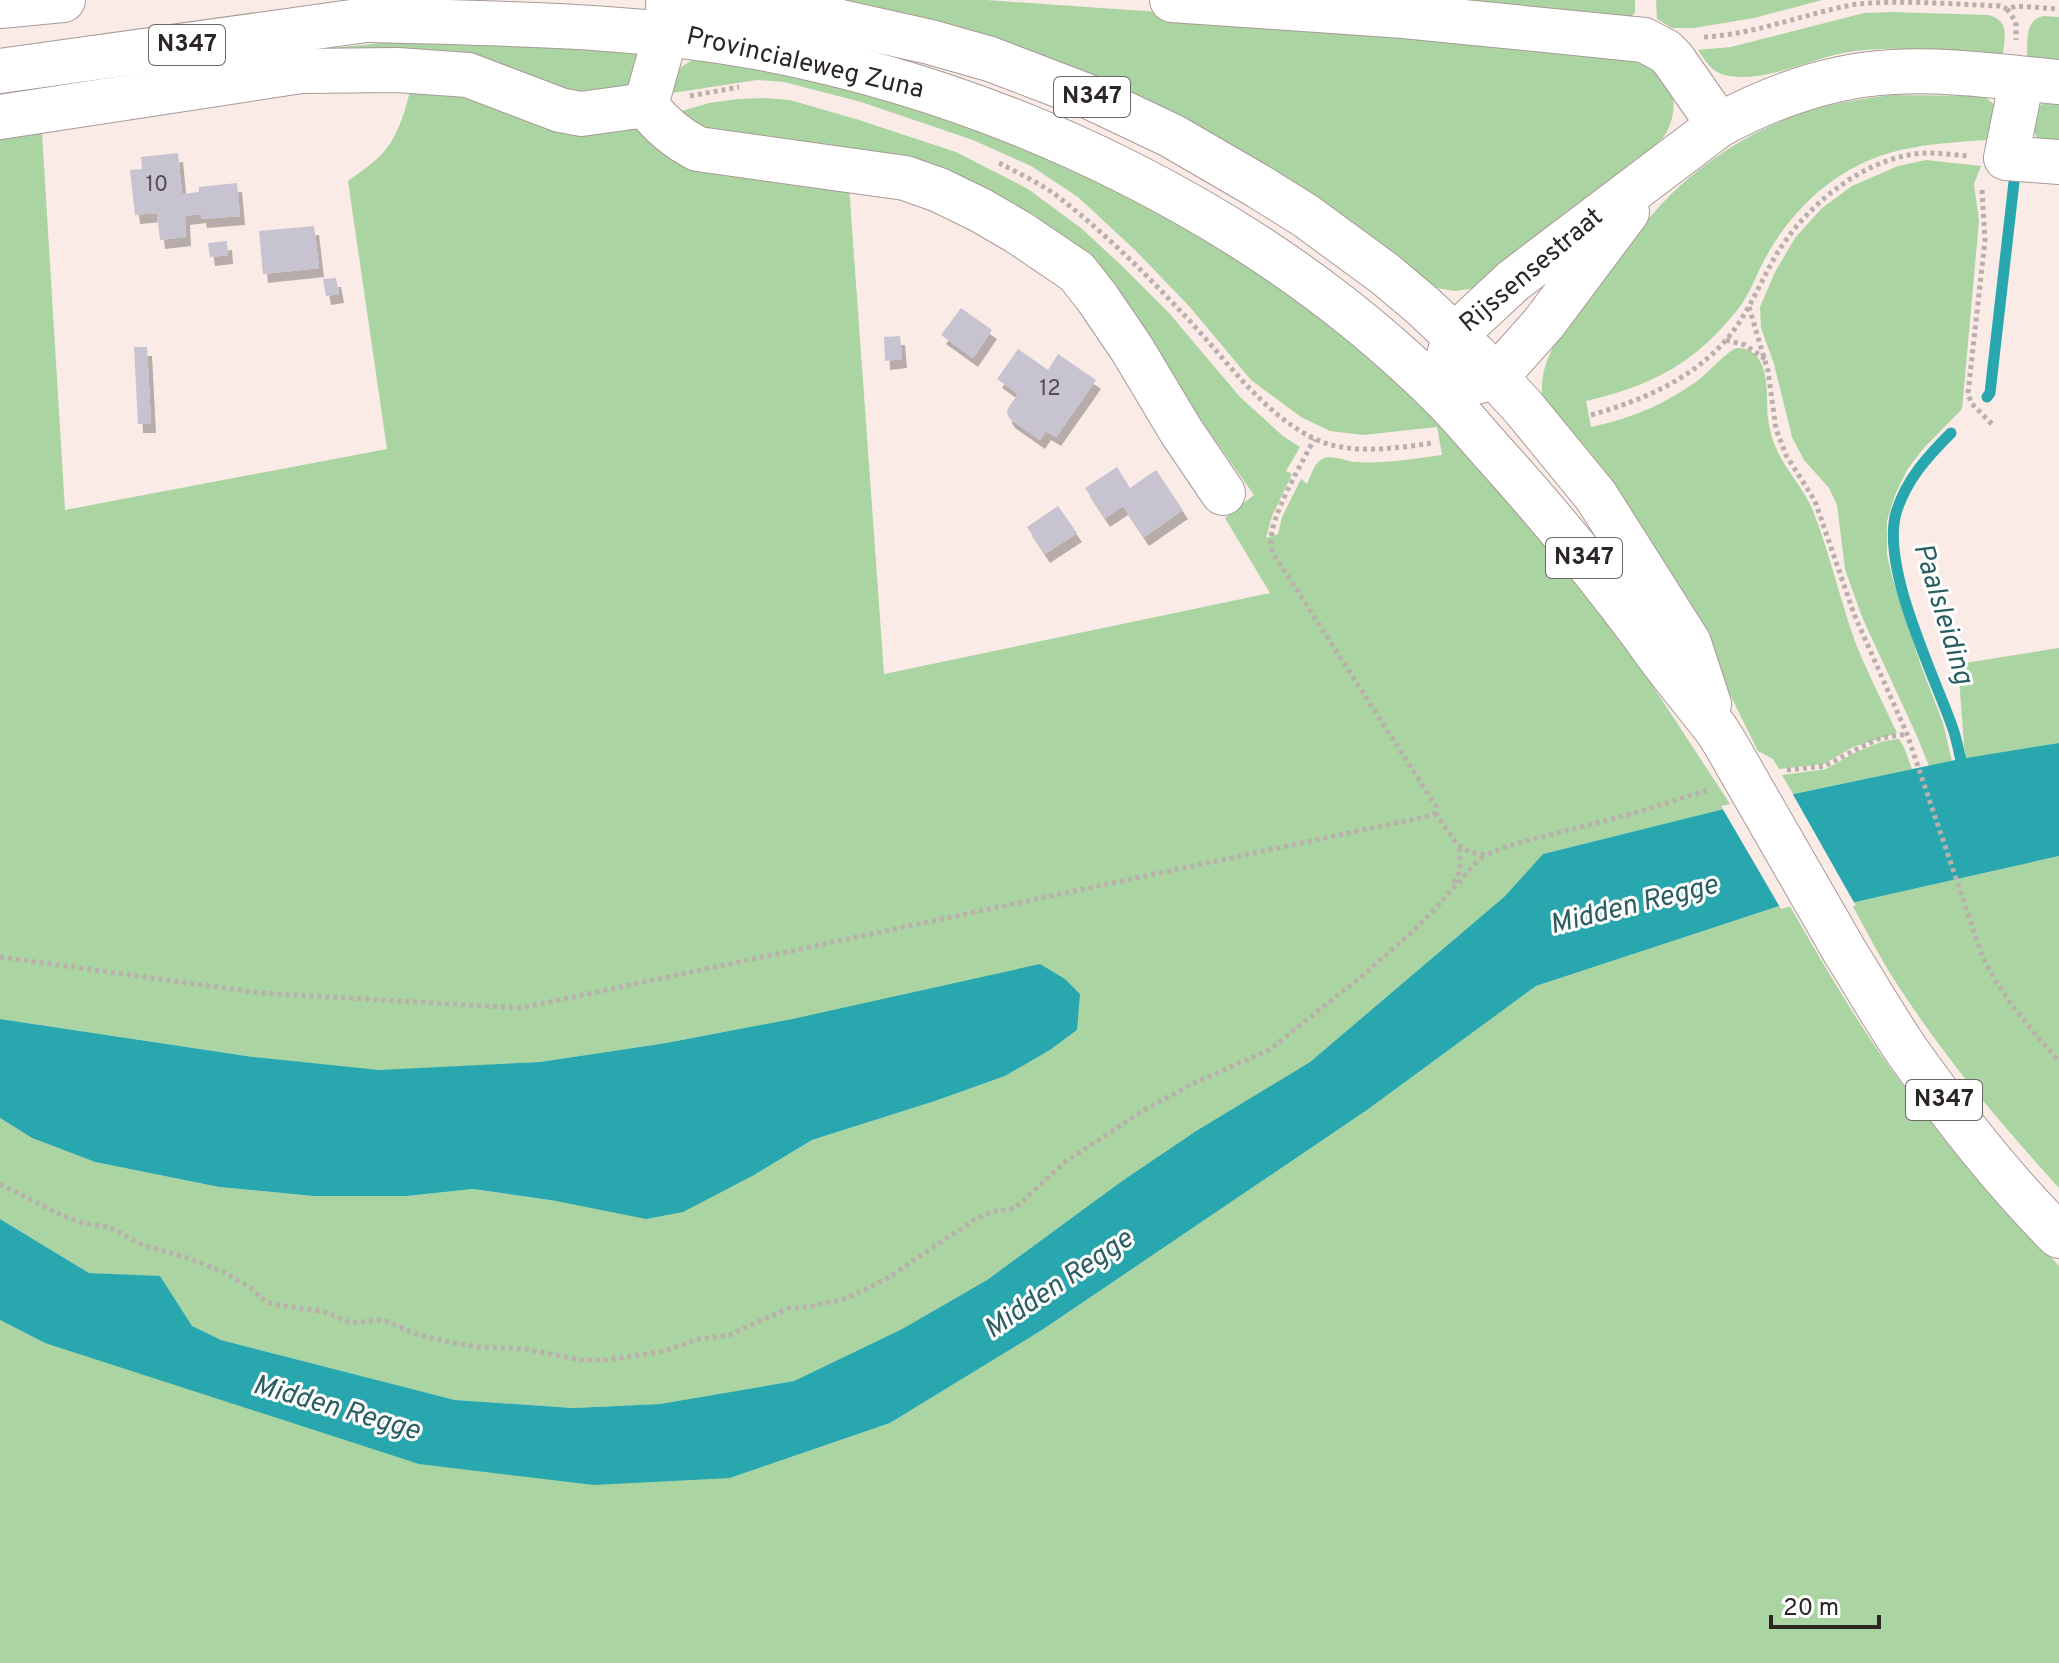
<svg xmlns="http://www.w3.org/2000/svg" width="2059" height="1663" font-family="Overpass,sans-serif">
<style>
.green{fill:#aad4a2}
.water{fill:#28a8ae}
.pier{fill:#faebe6}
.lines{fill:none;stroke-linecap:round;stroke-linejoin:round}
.stream{stroke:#28a8ae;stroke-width:11}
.building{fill:#c7c3d0;filter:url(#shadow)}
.street-casing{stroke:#a89a96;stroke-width:46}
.secondary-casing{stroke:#a89a96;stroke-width:46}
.primary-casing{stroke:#a89a96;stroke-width:46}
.path{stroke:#bbafab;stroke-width:5;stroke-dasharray:4 4;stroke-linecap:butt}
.street{stroke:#fff;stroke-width:44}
.secondary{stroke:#fff;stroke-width:44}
.primary{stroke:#fff;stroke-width:44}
.primary-bridge-casing{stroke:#a89a96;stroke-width:46;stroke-linecap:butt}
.primary-bridge{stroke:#fff;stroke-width:44}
.labels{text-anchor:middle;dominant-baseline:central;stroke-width:6;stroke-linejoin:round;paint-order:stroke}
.number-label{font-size:22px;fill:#534d4f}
.shield{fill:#fff;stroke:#6b6766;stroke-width:2}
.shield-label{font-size:24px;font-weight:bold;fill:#2c2624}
.street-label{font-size:26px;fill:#2c2624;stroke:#fff}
.water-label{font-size:28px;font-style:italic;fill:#2b5e60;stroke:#fff}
</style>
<defs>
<filter id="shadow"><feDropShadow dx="5" dy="9" stdDeviation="0" flood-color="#0004"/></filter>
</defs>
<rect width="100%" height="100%" fill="#faebe6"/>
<g class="green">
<path d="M 799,0 L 986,0 L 1403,29 L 1643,60 C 1650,66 1657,71 1663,77 C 1679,94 1675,121 1663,138 L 1515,267 L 1486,285 L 1469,289 L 1455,291 L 1423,286 L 1336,216 Z"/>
<path d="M 1475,0 L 1635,0 L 1635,12 L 1631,17 L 1475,3 Z"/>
<path d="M 1656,0 L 1822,0 L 1754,18 L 1694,28 L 1672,28 L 1657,19 Z"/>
<path d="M 1892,12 L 1988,15 C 2011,21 2004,37 2003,56 C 1951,53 1895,43 1843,53 C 1808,60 1765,82 1729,76 C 1712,73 1707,63 1698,50 L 1731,47 L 1864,13 Z"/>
<path d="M 2043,16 L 2059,17 L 2059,61 L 2027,58 C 2028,41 2024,21 2043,16 Z"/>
<path d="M 448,36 L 632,47 L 641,60 L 637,81 L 608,102 L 305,51 Z"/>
<path d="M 715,54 L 979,121 L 1235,247 L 1439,415 L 1580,575 L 1732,807 L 1543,854 L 1504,897 L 1310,1062 L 1196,1131 L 1122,1181 L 987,1280 L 902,1329 L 794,1381 L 661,1404 L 573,1408 L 455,1400 L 221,1340 L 192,1327 L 160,1277 L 89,1273 L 0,1219 L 0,1118 L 32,1138 L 95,1162 L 219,1187 L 313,1196 L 407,1196 L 473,1189 L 556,1201 L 754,1175 L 812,1140 L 935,1101 L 1005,1076 L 1050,1050 L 1077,1030 L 797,1018 L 666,1043 L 540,1062 L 379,1071 L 253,1057 L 0,1019 L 0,139 L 42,133 L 65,510 L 387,449 L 348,181 C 381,157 390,152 404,113 C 408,101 408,93 415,83 L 642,125 L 849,186 L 884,674 L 1270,593 L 1225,518 L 1254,495 L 1112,294 L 1063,247 L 710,140 L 672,114 L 709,103 L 738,99 L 764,98 L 790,100 L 859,120 L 956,152 L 1028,189 L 1081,228 L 1121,265 L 1169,313 L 1240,397 L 1283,436 L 1300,447 L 1286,471 L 1292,474 L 1272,516 L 1266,538 L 1278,534 L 1282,517 L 1301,479 L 1307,484 C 1311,475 1314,462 1324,458 C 1333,455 1346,461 1355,462 C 1384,464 1413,459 1442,455 L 1437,427 L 1363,435 L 1330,431 L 1301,417 L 1251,380 L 1189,306 L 1136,251 L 1078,197 L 1031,166 L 973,140 L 861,102 L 784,82 L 757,80 L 672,93 L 673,74 C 687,61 698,57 715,54 Z"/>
<path d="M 1890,95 L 1984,96 L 1997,107 L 1994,137 L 1987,140 C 1942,143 1897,145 1857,166 C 1819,185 1787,219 1767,255 C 1757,272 1751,293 1738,309 C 1696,363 1651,386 1586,401 L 1591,427 C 1631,419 1668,403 1701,378 C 1708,372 1732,347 1738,348 C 1772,349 1766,396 1768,418 C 1769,428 1772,439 1776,448 C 1785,470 1804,488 1813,511 C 1830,554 1840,600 1856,644 C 1868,674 1883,703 1897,733 L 1853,747 L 1824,764 L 1779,769 L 1773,759 L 1758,751 L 1697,628 L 1542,397 C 1539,352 1569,324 1595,291 C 1616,263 1635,233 1658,208 C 1699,163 1754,128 1812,110 C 1837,102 1864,99 1890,95 Z"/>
<path d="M 2046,102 L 2059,102 L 2059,144 L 2038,140 L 2031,126 L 2038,107 Z"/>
<path d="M 1926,160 L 1981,166 L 1974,184 L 1979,221 L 1962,409 L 1923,449 L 1907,470 L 1895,495 L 1887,521 L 1887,555 L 1893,580 L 1920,663 L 1943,723 L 1952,761 L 1929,766 L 1916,734 L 1862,617 L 1845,569 L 1837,505 L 1829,488 L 1804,460 L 1792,437 L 1774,364 L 1761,328 L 1760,307 L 1775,272 L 1795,238 L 1822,208 L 1852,186 L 1898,166 Z"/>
<path d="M 2059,648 L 2059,743 L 1965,759 L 1958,664 Z"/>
<path d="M 1899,739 L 1904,747 L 1912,769 L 1793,794 L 1782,775 L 1826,769 L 1856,752 L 1884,741 Z"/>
<path d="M 2059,856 L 2059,1188 C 2001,1124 1944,1057 1897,984 C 1880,958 1866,930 1851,903 Z"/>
<path d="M 1788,903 C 1823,963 1857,1024 1899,1080 C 1948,1146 2004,1206 2059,1266 L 2059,1663 L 0,1663 L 0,1320 L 45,1343 L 730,1478 L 890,1423 L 1042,1330 L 1367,1110 L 1536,986 Z"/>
</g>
<g class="water">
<path d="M 2059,743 L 2059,856 L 1851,903 L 1788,903 L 1536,986 L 1367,1110 L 1042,1330 L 890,1423 L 730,1478 L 594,1485 L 419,1464 L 45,1343 L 0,1320 L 0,1219 L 89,1273 L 160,1276 L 192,1326 L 221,1340 L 455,1400 L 573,1408 L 660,1404 L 794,1381 L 902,1329 L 987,1280 L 1122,1181 L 1196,1131 L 1310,1062 L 1504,897 L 1543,854 L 1732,807 L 1960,759 Z"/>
<path d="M 1040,964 L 1065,979 L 1080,994 L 1077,1030 L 1050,1050 L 1005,1076 L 935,1101 L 812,1140 L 754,1175 L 683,1212 L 646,1219 L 556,1201 L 473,1189 L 407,1196 L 313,1196 L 219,1187 L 95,1162 L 32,1138 L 0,1118 L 0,1019 L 253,1057 L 379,1070 L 540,1062 L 666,1043 L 797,1018 Z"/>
</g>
<path class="pier" d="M 1791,791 L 1856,906 L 1788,907 L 1781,909 L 1721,806 Z"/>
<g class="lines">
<g class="stream">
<path d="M 1987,397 L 1990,393 L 2014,182"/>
<path d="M 1951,433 C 1927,457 1906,480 1896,513 C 1881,568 1933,673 1952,726 C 1958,742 1960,759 1964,774"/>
</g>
</g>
<g class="building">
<path d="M 178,153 L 182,194 L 199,192 L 199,187 L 237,183 L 240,216 L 202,219 L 201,214 L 185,216 L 186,237 L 160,240 L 157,213 L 135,215 L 130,170 L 142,169 L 141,157 Z"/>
<path d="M 314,226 L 319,268 L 263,274 L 259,231 Z"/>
<path d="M 227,241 L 228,255 L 210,257 L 208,243 Z"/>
<path d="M 336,278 L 339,294 L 326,296 L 323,279 Z"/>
<path d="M 961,308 L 992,330 L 973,358 L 941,335 Z"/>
<path d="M 900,336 L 902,359 L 885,361 L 884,337 Z"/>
<path d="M 134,347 L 147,347 L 151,424 L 138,424 Z"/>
<path d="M 1018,349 L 1048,370 L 1058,354 L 1096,380 L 1056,437 L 1046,431 L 1040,440 L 1010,419 L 1007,414 L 1008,408 L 1018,394 L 997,379 Z"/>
<path d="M 1117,467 L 1130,488 L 1156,470 L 1183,510 L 1144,537 L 1123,506 L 1105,518 L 1085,488 Z"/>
<path d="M 1058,506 L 1077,533 L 1045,554 L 1027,527 Z"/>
</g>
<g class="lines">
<defs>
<g id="street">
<path d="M 1172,0 L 1404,16 L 1644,40 L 1665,51 L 1673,59 L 1719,125"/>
<path d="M 0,6 L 63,0"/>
<path d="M 2013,78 L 2018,99 L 2006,158 L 2059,162"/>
<path d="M 646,105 C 660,124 676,138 698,149 L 905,178 L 939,190 L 980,210 L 1018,232 L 1077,272 L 1098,299 L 1132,349 L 1181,431 L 1223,493"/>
<path d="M 646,105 L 666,33 L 669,0"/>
<path d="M 0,117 L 301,71 L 397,70 L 468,75 L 560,110 L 581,114 L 646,105"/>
</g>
<g id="secondary">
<path d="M 1460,386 L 1496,377 L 1544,323 L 1627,212"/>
<path d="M 1438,392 L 1455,335 L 1513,281 L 1719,125 C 1773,96 1831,75 1893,72 C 1948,69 2004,77 2059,82"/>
</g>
<g id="primary">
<path d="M 668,0 L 760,8 L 832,20 L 930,42 L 990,59 L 1092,98 L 1172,136 L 1258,186 L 1306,216 L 1385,274 L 1423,306 L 1476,356 L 1523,407 L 1596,496 L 1689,643 L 1709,704"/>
<path d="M 374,20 C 503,24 634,24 761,48 C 1008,95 1257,214 1437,391 C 1459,412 1478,436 1498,458 C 1550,516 1599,575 1645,637 C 1667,669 1692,698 1716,729 C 1725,742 1733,757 1741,771"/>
<path d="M 0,71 L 402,15"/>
<path d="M 1845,952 C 1866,985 1885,1019 1907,1051 C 1953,1116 2003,1180 2059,1236"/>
</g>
</defs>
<use href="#street" class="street-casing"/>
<use href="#secondary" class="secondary-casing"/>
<use href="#primary" class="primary-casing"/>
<g class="path">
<path d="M 2007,9 L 2016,22 L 2016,40"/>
<path d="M 1704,37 C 1757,34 1806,13 1857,4 C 1903,0 1953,4 2000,6 L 2007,9 L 2016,6 L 2059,9"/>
<path d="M 690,96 L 739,87"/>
<path d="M 999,163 C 1018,173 1040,183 1057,196 C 1104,232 1146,274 1186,317 C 1225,358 1261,412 1313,438 C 1349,456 1395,448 1433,443"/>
<path d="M 1982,190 L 1985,240 L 1968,393 L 1971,403 L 1992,424"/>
<path d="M 1749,307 L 1768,371 L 1776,429 L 1786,455 L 1815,501 L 1854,614 L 1907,734 L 1983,958 C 2002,996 2030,1029 2059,1061"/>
<path d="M 1726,340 L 1745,345 L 1765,359"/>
<path d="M 1591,415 C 1643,400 1691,380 1727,339 C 1748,314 1760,283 1776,255 C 1806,205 1866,155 1927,153 C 1941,153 1956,155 1970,156"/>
<path d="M 1787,770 L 1825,766 L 1855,750 L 1881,738 L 1907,734"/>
<path d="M 1435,813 L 1458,845 L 1470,852 L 1486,855 L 1507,846 L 1638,812 L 1708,790"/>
<path d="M 1454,883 C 1461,872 1461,859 1459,846"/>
<path d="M 0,957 L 261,993 L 521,1008 L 1429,816 L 1435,813 L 1436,806 L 1282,567 C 1277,560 1272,553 1271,544 C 1269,517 1302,464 1314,439"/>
<path d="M 0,1184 L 61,1215 L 83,1223 L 109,1227 L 143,1245 L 185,1257 L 223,1272 L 251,1288 L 265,1301 L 272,1304 L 325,1312 L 351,1323 L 379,1320 L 386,1321 L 416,1334 L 450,1342 L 478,1347 L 526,1349 L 580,1360 L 607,1360 L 664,1351 L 699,1339 L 729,1335 L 789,1308 L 808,1307 L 847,1298 L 886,1279 L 977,1218 L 992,1212 L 1015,1208 L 1065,1162 L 1144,1110 L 1192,1084 L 1269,1050 L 1362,976 L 1413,931 L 1433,911 L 1476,863 L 1486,855"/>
</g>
<use href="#street" class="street"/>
<use href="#secondary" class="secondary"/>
<use href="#primary" class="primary"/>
<defs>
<path id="primary-bridge" d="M 1741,771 L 1845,952"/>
</defs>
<use href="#primary-bridge" class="primary-bridge-casing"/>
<use href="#primary-bridge" class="primary-bridge"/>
</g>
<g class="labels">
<g class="number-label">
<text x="157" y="185">10</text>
<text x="1050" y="389">12</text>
</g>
<g class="shield">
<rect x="149" y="25" width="76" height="40" rx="6"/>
<rect x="1054" y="77" width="76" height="40" rx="6"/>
<rect x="1546" y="538" width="76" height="40" rx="6"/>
<rect x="1906" y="1080" width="76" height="40" rx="6"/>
</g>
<g class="shield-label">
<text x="187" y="45">N347</text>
<text x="1092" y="97">N347</text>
<text x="1584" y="558">N347</text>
<text x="1944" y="1100">N347</text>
</g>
<g class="street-label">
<text transform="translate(805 64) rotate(13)">Provincialeweg Zuna</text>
<text transform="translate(1532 271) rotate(-40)">Rijssensestraat</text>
</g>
<g class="water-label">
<text transform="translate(1942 614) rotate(73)">Paalsleiding</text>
<text transform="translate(1634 906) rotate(-14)">Midden Regge</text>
<text transform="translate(1059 1285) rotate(-34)">Midden Regge</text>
<text transform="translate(336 1409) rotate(16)">Midden Regge</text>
</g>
</g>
<path d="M1771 1615v12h108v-12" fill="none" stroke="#2c2624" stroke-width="4"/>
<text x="1783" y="1615" font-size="24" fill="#2c2624" stroke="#ffffff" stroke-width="6" paint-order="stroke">20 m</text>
</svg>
